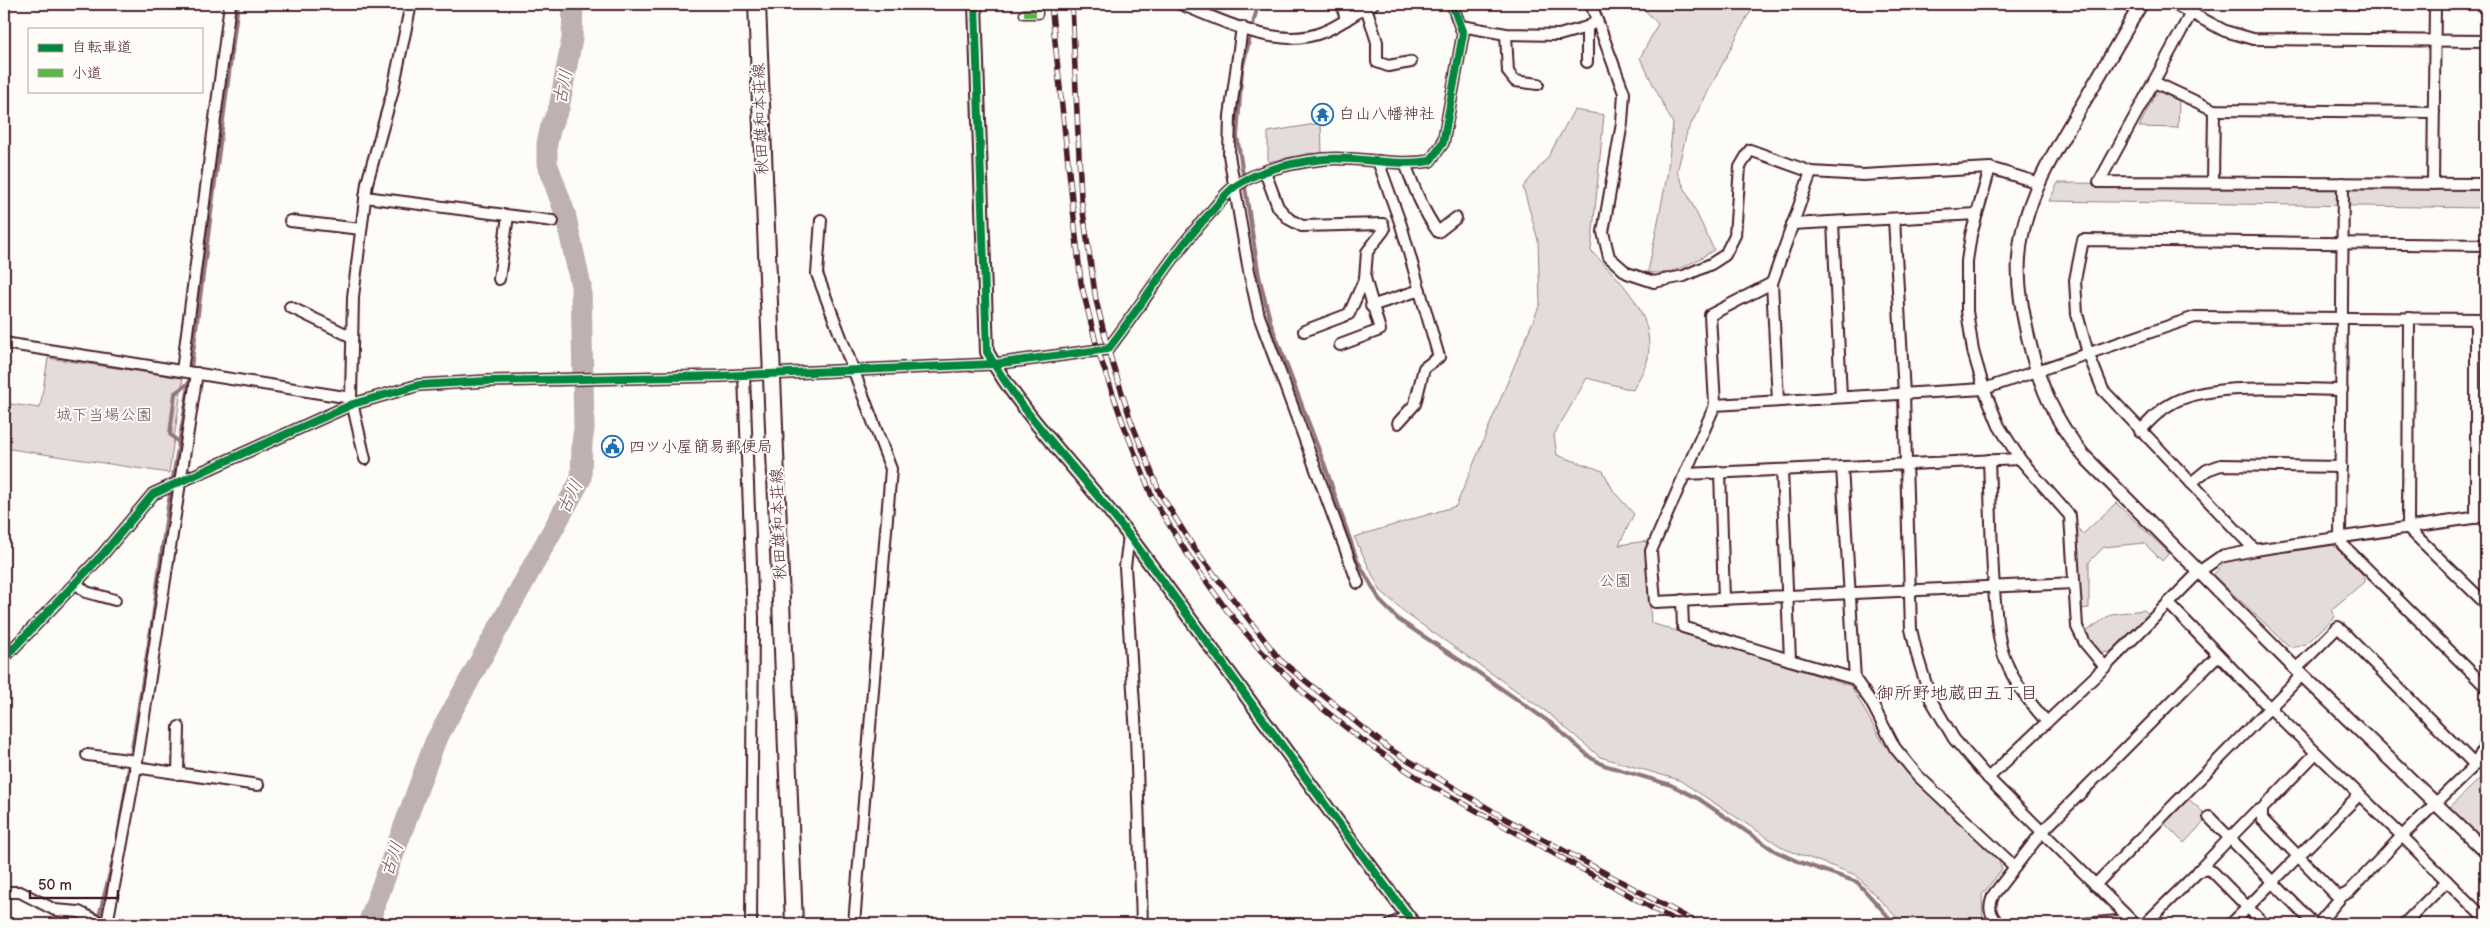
<svg xmlns="http://www.w3.org/2000/svg" width="2490" height="928" font-family="'Balsamiq Sans','Klee One',sans-serif">
<style>
.green{fill:#e3dcda;stroke:#967e82}
.lines{fill:none;stroke-linecap:round;stroke-linejoin:round}
.stream{stroke:#91777b;stroke-width:4}
.river{stroke:#c0b1b1;stroke-width:21}
.pedestrian-casing{stroke:#4a1f2b;stroke-width:11}
.minor-casing{stroke:#4a1f2b;stroke-width:14}
.tertiary-casing{stroke:#4a1f2b;stroke-width:16}
.primary-casing{stroke:#4a1f2b;stroke-width:20}
.pedestrian{stroke:#fdfcf7;stroke-width:8}
.minor{stroke:#fdfcf7;stroke-width:10}
.tertiary{stroke:#fdfcf7;stroke-width:12}
.primary{stroke:#fdfcf7;stroke-width:16}
.rail-casing{stroke:#4a1f2b;stroke-width:5.5}
.rail{stroke:#fdfcf7;stroke-width:4;stroke-dasharray:11;stroke-linecap:butt}
.quiet{stroke:#58b947;stroke-width:6;stroke-dasharray:12 6;stroke-linecap:butt}
.cycleway-casing{stroke:#fdfcf7;stroke-width:11}
.cycleway{stroke:#00873e;stroke-width:8}
.labels{text-anchor:middle;dominant-baseline:central;stroke-width:4;stroke-linejoin:round;paint-order:stroke}
.poi-label{font-size:16px;fill:#4a1f2b;stroke:#fdfcf7;text-anchor:start}
.street-label{font-size:16px;fill:#4a1f2b;stroke:#fdfcf7}
.park-label{font-size:16px;fill:#704e57;stroke:#fdfcf7}
.water-label{font-size:18px;font-style:italic;fill:#73525a;stroke:#fdfcf7}
.neighbourhood-label{font-size:18px;fill:#4a1f2b;stroke:#fdfcf7}
</style>
<rect width="100%" height="100%" fill="#fdfcf7"/>
<filter id="ink" filterUnits="userSpaceOnUse"><feTurbulence type="fractalNoise" baseFrequency=".02" numOctaves="2"/><feDisplacementMap in="SourceGraphic" scale="10" xChannelSelector="R" yChannelSelector="G"/><feConvolveMatrix kernelMatrix="1 2 1 2 8 2 1 2 1" color-interpolation-filters="sRGB"/></filter>
<g filter="url(#ink)">
<g class="green">
<path d="M 1639,4 L 1757,4 L 1747,17 L 1687,132 L 1677,172 L 1714,250 C 1694,262 1671,277 1648,272 L 1667,176 L 1673,124 L 1640,58 L 1658,24 Z"/>
<path d="M 2160,92 L 2179,101 L 2178,128 L 2139,127 L 2154,96 Z"/>
<path d="M 1574,110 L 1604,115 L 1591,251 C 1621,281 1655,312 1648,358 C 1646,368 1638,380 1633,390 L 1587,378 L 1554,435 L 1557,455 L 1603,471 L 1614,492 L 1634,514 L 1619,545 L 1646,541 L 1651,623 L 1851,686 L 1883,743 L 1994,849 L 2002,869 L 1982,895 L 1983,921 L 1989,924 L 1903,924 L 1856,875 L 1785,849 L 1679,780 L 1600,757 L 1548,713 L 1408,615 L 1380,590 L 1354,537 L 1456,506 L 1540,304 L 1538,240 L 1523,187 L 1548,157 Z"/>
<path d="M 1321,123 L 1322,154 L 1310,153 L 1268,162 L 1268,132 Z"/>
<path d="M 2058,183 L 2486,187 L 2486,208 L 2049,201 Z"/>
<path d="M 48,358 L 183,378 L 169,473 L 4,448 L 4,403 L 40,408 Z"/>
<path d="M 2116,503 L 2169,553 L 2162,561 L 2144,543 L 2104,547 L 2089,562 L 2089,608 L 2080,609 L 2074,524 L 2083,534 Z"/>
<path d="M 2332,544 L 2364,576 L 2364,582 L 2331,610 L 2335,617 L 2306,644 L 2290,647 L 2213,575 L 2227,560 Z"/>
<path d="M 2144,610 L 2149,614 L 2110,652 L 2101,653 L 2088,638 L 2087,631 L 2111,614 Z"/>
<path d="M 2486,773 L 2486,844 L 2450,807 Z"/>
<path d="M 2186,797 L 2199,808 L 2205,817 L 2203,823 L 2184,843 L 2162,821 Z"/>
</g>
<g class="lines">
<g class="stream">
<path d="M 1258,4 L 1242,70 L 1237,136 L 1259,276 L 1271,324 L 1325,466 L 1357,560 L 1381,602 L 1399,620 L 1479,673 L 1552,724 L 1591,758 L 1604,765 L 1671,785 L 1699,799 L 1775,851 L 1799,862 L 1857,882 L 1895,924"/>
<path d="M 179,443 L 170,434 L 175,393 L 189,383"/>
<path d="M 98,920 L 116,849 L 153,617 L 168,506 L 188,391 L 238,4"/>
</g>
<path class="river" d="M 368,924 L 435,742 L 581,479 L 582,443 L 584,429 L 581,286 L 565,213 L 547,163 L 547,143 L 551,126 L 559,108 L 572,39 L 573,4"/>
<defs>
<path id="pedestrian" d="M 1024,14 L 1038,14 L 1037,4"/>
<g id="minor">
<path d="M 1180,4 C 1222,20 1278,51 1323,32 C 1341,25 1356,12 1373,4"/>
<path d="M 1342,4 L 1346,20"/>
<path d="M 1591,4 L 1624,93 L 1622,123 L 1603,232 L 1609,257 L 1627,273 L 1654,282 L 1684,276 L 1711,264 L 1725,255 L 1735,235 L 1740,167 L 1750,150 L 1811,172 L 1863,175 L 1990,168 L 2039,183"/>
<path d="M 2174,4 L 2225,31 L 2253,39 L 2486,41"/>
<path d="M 2196,4 L 2099,182 L 2486,184"/>
<path d="M 1366,7 L 1377,42 L 1377,62 L 1388,66 L 1411,62"/>
<path d="M 1461,26 L 1506,34 L 1559,35 L 1587,27"/>
<path d="M 1242,27 L 1230,116 L 1229,155 L 1249,271 L 1259,316 L 1358,583"/>
<path d="M 1506,34 L 1508,72 L 1515,81 L 1538,84"/>
<path d="M 1587,62 L 1587,27 L 1592,24"/>
<path d="M 2154,82 L 2214,110 L 2434,112"/>
<path d="M 1378,161 L 1401,225 L 1439,357 L 1424,368 L 1415,404 L 1398,423"/>
<path d="M 1405,163 C 1414,188 1423,211 1438,232 L 1456,218"/>
<path d="M 1990,168 L 1971,235 L 1967,261 L 1967,311 L 1973,351 L 1984,389 L 1999,426 L 2020,459 L 2070,516 L 2077,627 L 2085,643 L 2105,667"/>
<path d="M 1265,172 L 1278,207 L 1289,219 L 1302,226 L 1383,224 L 1384,230 L 1367,252 L 1365,278 L 1349,314 L 1304,331"/>
<path d="M 2213,182 L 2214,110"/>
<path d="M 2343,183 L 2340,539 L 2343,545 L 2486,687"/>
<path d="M 2433,184 L 2435,4"/>
<path d="M 365,197 L 553,221"/>
<path d="M 1894,219 L 1904,394 L 1911,629 L 1917,655 L 1931,700 L 1954,739 L 1988,778 L 2135,924"/>
<path d="M 821,220 L 817,274 L 891,469 L 854,924"/>
<path d="M 290,221 L 361,229"/>
<path d="M 1833,222 L 1841,397"/>
<path d="M 1792,224 L 1977,214"/>
<path d="M 499,279 L 508,216"/>
<path d="M 1772,283 L 1710,315 L 1715,405 L 1651,551 L 1655,602 L 2074,583"/>
<path d="M 1371,306 L 1420,290"/>
<path d="M 290,307 L 352,337"/>
<path d="M 2409,318 L 2408,528 L 2486,604"/>
<path d="M 2476,319 L 2476,518"/>
<path d="M 4,343 L 351,398"/>
<path d="M 1340,345 L 1380,330 L 1365,278"/>
<path d="M 182,371 L 230,4"/>
<path d="M 744,375 L 753,619 L 751,924"/>
<path d="M 1778,401 L 1772,283 L 1811,172"/>
<path d="M 1715,405 L 1984,389 L 2195,317 L 2486,319"/>
<path d="M 2140,431 C 2149,422 2158,411 2169,405 C 2207,381 2296,390 2342,390"/>
<path d="M 365,459 L 351,398 L 353,297 L 367,183 L 392,94 L 411,4"/>
<path d="M 1989,460 C 1991,508 1991,555 1995,602 C 1997,621 1998,641 2005,659 C 2014,683 2029,702 2047,722"/>
<path d="M 1782,470 L 1790,660 L 1855,679 L 1842,467"/>
<path d="M 1720,472 L 1724,599"/>
<path d="M 1686,474 L 2020,459"/>
<path d="M 2191,483 L 2207,470 L 2221,465 L 2341,467"/>
<path d="M 1129,535 L 1125,567 L 1136,735 L 1142,924"/>
<path d="M 2255,550 L 2103,390 L 2088,353 L 2077,314 L 2075,280 L 2083,240 L 2486,245"/>
<path d="M 76,583 L 86,592 L 115,600"/>
<path d="M 1682,600 L 1683,627 L 1790,660"/>
<path d="M 2168,603 L 2269,707 L 2402,836 L 2349,892 L 2342,896 L 2335,894 L 2262,819 L 2262,809 L 2316,753"/>
<path d="M 4,658 L 103,554 L 153,494 L 353,404 L 419,385 L 487,381 L 721,376 L 994,364 L 1108,349 C 1143,304 1172,254 1211,212 C 1220,202 1226,192 1237,185 C 1261,169 1296,162 1324,159 C 1359,156 1396,167 1430,161 L 1443,143 L 1463,34 L 1452,4"/>
<path d="M 2296,669 L 2338,627 L 2475,765"/>
<path d="M 1855,679 L 1871,702 L 1895,748 L 1918,776 L 2015,867"/>
<path d="M 2486,744 L 2475,765 L 2402,836 L 2486,920"/>
<path d="M 87,755 L 137,761"/>
<path d="M 135,767 L 258,785"/>
<path d="M 178,774 L 179,727"/>
<path d="M 1988,778 L 2105,667 L 2200,571 L 2220,557 L 2255,550 L 2486,516"/>
<path d="M 2209,817 L 2314,924"/>
<path d="M 2198,871 L 2255,812 L 2262,809"/>
<path d="M 2095,885 L 2302,675"/>
<path d="M 4,892 L 20,892 L 55,910 L 79,912 L 104,924"/>
<path d="M 107,924 L 137,761 L 197,373"/>
<path d="M 1391,924 L 1408,916"/>
<path d="M 1999,924 C 1989,914 1988,907 1994,894 L 2042,832 L 2218,655"/>
<path d="M 2084,924 L 2118,921 L 2133,924"/>
<path d="M 2145,924 L 2198,872 L 2206,869 L 2213,872 L 2264,924"/>
<path d="M 2231,924 L 2359,795"/>
<path d="M 2318,924 L 2342,896"/>
<path d="M 2404,924 L 2447,881"/>
</g>
<g id="tertiary">
<path d="M 975,4 L 987,352 C 1025,420 1084,475 1130,537 C 1226,666 1317,797 1414,924"/>
<path d="M 2141,4 C 2121,38 2101,72 2082,105 C 2054,152 2022,203 2019,258 C 2017,286 2023,315 2029,341 C 2039,385 2055,421 2084,456 L 2296,669 L 2486,852"/>
</g>
<path id="primary" d="M 757,4 L 794,924"/>
</defs>
<use href="#pedestrian" class="pedestrian-casing"/>
<use href="#minor" class="minor-casing"/>
<use href="#tertiary" class="tertiary-casing"/>
<use href="#primary" class="primary-casing"/>
<use href="#pedestrian" class="pedestrian"/>
<use href="#minor" class="minor"/>
<use href="#tertiary" class="tertiary"/>
<use href="#primary" class="primary"/>
<defs>
<g id="rail">
<path d="M 1051,4 L 1081,283 L 1098,351 L 1123,423 L 1153,499 L 1193,563 L 1226,609 L 1261,651 L 1307,696 L 1358,737 L 1421,780 L 1681,924"/>
<path d="M 1072,4 L 1081,198 L 1096,300 L 1108,349 L 1131,421 L 1160,493 L 1194,548 L 1280,660 L 1388,748 L 1506,819 L 1699,924"/>
</g>
</defs>
<use href="#rail" class="rail-casing"/>
<use href="#rail" class="rail"/>
<path class="quiet" d="M 1024,14 L 1038,14 L 1037,4"/>
<defs>
<g id="cycleway">
<path d="M 975,4 L 987,352 C 1025,420 1084,475 1130,537 C 1226,666 1317,797 1414,924"/>
<path d="M 4,658 L 103,554 L 153,494 L 353,404 L 419,385 L 487,381 L 721,376 L 994,364 L 1108,349 C 1143,304 1172,254 1211,212 C 1220,202 1226,192 1237,185 C 1261,169 1296,162 1324,159 C 1359,156 1396,167 1430,161 L 1443,143 L 1463,34 L 1452,4"/>
</g>
</defs>
<use href="#cycleway" class="cycleway-casing"/>
<use href="#cycleway" class="cycleway"/>
</g>
</g>
<defs>
<symbol id="temple-ring" viewBox="-11 -11 22 22"><circle r="9.5" fill="#fdfcf7" stroke="#1f6fb2" stroke-width="1.5"/><path d="M0-6L5-2H3V0L6.5 2.5H4V6H1.5V3h-3V6H-4V2.5H-6.5L-3 0V-2H-5Z" fill="#1f6fb2"/></symbol>
<symbol id="civic-ring" viewBox="-11 -11 22 22"><circle r="9.5" fill="#fdfcf7" stroke="#1f6fb2" stroke-width="1.5"/><path d="M-.6-6.5H3V-4.5H.6V-3L4-1V1h2V6H-6V1h2V-1L-.6-3ZM-1.2 2.5V6h2.4V2.5Z" fill="#1f6fb2"/></symbol>
</defs>
<g fill-rule="evenodd">
<use href="#temple-ring" x="1310" y="102" width="25" height="25"/>
<use href="#civic-ring" x="600" y="434" width="25" height="25"/>
</g>
<g class="labels">
<g class="poi-label">
<text x="1339" y="114">白山八幡神社</text>
<text x="629" y="447">四ツ小屋簡易郵便局</text>
</g>
<g class="street-label">
<text transform="translate(761 119) rotate(-92)">秋田雄和本荘線</text>
<text transform="translate(779 524) rotate(-92)">秋田雄和本荘線</text>
</g>
<g class="park-label">
<text x="104" y="415">城下当場公園</text>
<text x="1615" y="581">公園</text>
</g>
<g class="water-label">
<text transform="translate(563 87) rotate(-78)">古川</text>
<text transform="translate(570 497) rotate(-64)">古川</text>
<text transform="translate(392 859) rotate(-70)">古川</text>
</g>
<g class="neighbourhood-label">
<text x="1957" y="693">御所野地蔵田五丁目</text>
</g>
</g>
<rect width="2490" height="928" fill="none" stroke="#fdfcf7" stroke-width="20"/>
<rect x="10" y="10" width="2470" height="908" fill="none" stroke="#4a1f2b" stroke-width="2" filter="url(#ink)"/>
<rect x="28" y="28" width="175" height="65" fill="#fdfcf7" stroke="#b5a4a5"/>
<rect x="38" y="44" width="25" height="8" fill="#00873e" stroke="#b5a4a5"/>
<text x="72" y="52" font-size="15" fill="#4a1f2b">自転車道</text>
<rect x="38" y="69" width="25" height="8" fill="#58b947" stroke="#b5a4a5"/>
<text x="72" y="78" font-size="15" fill="#4a1f2b">小道</text>
<path d="M30 890v8h88v-8" fill="none" stroke="#4a1f2b" stroke-width="2.5"/>
<text x="38" y="890" font-size="15" fill="#4a1f2b" stroke="#fdfcf7" stroke-width="4" paint-order="stroke">50 m</text>
</svg>
